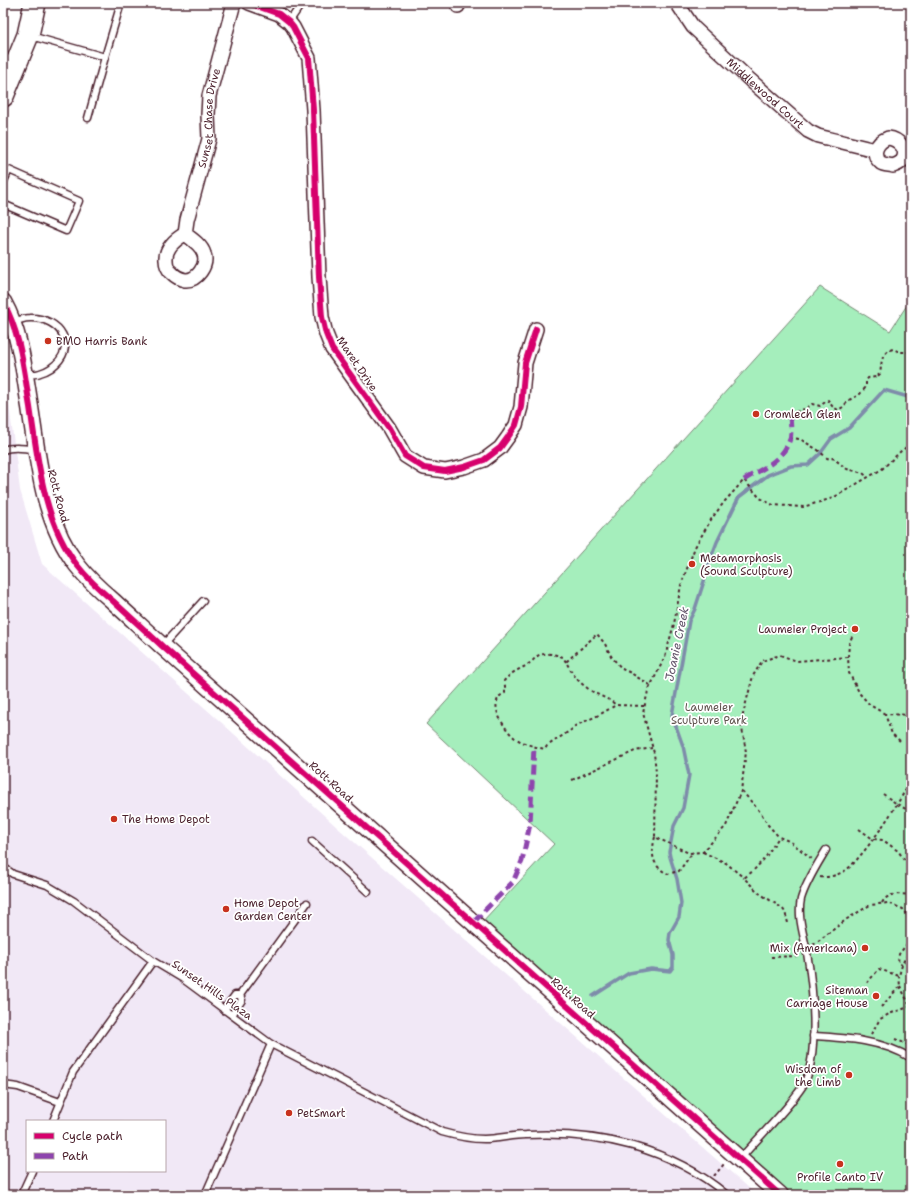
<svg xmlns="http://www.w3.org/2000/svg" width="914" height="1198" font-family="'Shantell Sans',sans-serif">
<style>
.built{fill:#f1e8f6;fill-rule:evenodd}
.green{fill:#a5eebc;stroke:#788674}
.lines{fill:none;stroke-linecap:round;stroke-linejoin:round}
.stream{stroke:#7e8caa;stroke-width:3.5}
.service-casing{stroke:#4a1f2b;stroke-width:9}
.minor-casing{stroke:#4a1f2b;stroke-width:16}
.tertiary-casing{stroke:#4a1f2b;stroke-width:19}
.primary-casing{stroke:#4a1f2b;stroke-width:24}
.path{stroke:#4a1f2b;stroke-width:2;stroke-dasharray:3 3;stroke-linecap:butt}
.service{stroke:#fff;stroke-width:6}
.minor{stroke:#fff;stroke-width:13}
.tertiary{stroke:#fff;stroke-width:16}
.primary{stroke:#fff;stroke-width:21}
.quiet{stroke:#8e44ad;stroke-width:5;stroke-dasharray:10 5;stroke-linecap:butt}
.cycleway-casing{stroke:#fff;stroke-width:8}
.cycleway{stroke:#d6006c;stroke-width:6}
.poi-dot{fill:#c8321e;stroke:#fff;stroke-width:1.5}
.labels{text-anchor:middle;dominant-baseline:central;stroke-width:3.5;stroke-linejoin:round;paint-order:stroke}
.street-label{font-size:11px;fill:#4a1f2b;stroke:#fff}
.poi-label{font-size:11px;fill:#4a1f2b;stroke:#fff;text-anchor:start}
.park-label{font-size:11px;fill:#61534f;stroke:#fff}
.water-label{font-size:12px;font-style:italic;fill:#64556b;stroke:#fff}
</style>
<rect width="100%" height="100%" fill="#fff"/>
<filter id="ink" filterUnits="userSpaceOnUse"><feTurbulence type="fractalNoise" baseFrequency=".025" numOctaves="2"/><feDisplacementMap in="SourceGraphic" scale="8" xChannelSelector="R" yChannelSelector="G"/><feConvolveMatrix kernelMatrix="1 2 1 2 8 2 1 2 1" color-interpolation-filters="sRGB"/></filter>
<g filter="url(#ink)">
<path class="built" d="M 3,371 L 5,374 L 20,490 L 42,564 L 223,724 L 338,828 L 757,1195 L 3,1195 ZM 27,1121 L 165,1121 L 165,1171 L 27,1171 Z"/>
<path class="green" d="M 820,287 L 890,331 L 911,299 L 911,1195 L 791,1195 L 482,922 L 554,844 L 426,724 Z"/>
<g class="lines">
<path class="stream" d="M 593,996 L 629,973 L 651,969 L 670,971 L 673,967 L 673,955 L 669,940 L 670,933 L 679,917 L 681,903 L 677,879 L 670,857 L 669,852 L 674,826 L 683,808 L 689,775 L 683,746 L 672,715 L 689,621 L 695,609 L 707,572 L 709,563 L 717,542 L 739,497 L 768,475 L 791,466 L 808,465 L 820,454 L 831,439 L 849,428 L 884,390 L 908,397 L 911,395"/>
<defs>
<g id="service">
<path d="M 289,22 L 302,3"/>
<path d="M 31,36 L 105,57 L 88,118"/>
<path d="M 3,57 L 14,61"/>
<path d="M 105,57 L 121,3"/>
<path d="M 3,183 L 9,170 L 79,201 L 66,231 L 3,204"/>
<path d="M 3,326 C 11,323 21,318 30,318 C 60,317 80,347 51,368 C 48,370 44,372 40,373 C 36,375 30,374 25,374"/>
<path d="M 3,450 C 13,446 25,448 35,450"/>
<path d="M 162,646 L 203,601"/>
<path d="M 312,841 L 368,892"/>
<path d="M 3,867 L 13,874 L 47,885 L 74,901 L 153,961 L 183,979 L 271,1044 L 205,1195"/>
<path d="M 240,995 L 307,903"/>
<path d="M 224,1010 L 235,995 L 240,995 L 242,1000 L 232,1015"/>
<path d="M 813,1036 C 846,1038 882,1040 911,1058"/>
<path d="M 271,1044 L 442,1132 C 456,1136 469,1139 484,1139 C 498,1139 512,1135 526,1135 C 598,1131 671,1148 727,1195"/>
<path d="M 3,1085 L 18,1087 L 60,1102"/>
<path d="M 53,1121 L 73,1072 L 153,961"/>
<path d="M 740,1159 C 756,1140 775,1122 791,1102 C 795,1096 801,1090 805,1082 C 819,1051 813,987 807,953 C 804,935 797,917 801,899 C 806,882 817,865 826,850"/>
<path d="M 21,1195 L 32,1171"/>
</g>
<g id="minor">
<path d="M 249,3 L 279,14 L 289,22 L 293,27 L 309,58 L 313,110 L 319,277 L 322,317 L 326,334 L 332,349 L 389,428 L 405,456 L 424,468 L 445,471 L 464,467 L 484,460 L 500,448 L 508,437 L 516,425 L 521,407 L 525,363 L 536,329"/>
<path d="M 458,3 L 458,6"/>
<path id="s1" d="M 677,3 L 693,27 L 750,80 L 808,131 L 818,136 L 875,150"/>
<path d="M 888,138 C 898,139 910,150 902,161 C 900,163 896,165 893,166 C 890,165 884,165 881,163 C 870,154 877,142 888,138 Z"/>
<path id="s2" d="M 185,234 L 187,220 L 209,139 L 208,115 L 209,96 L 234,3"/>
<path d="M 185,234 C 192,239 202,246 204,254 C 208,265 197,281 185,280 C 179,279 176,277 172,273 C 168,270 166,264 166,260 C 165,248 176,239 185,234 Z"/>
</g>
<path id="tertiary" d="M 3,302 C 21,334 24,372 30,407 C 38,460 43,521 77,565 C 87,578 100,590 113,601 C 129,616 146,631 162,646 L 780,1195"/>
<path id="primary" d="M 3,96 L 28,35 L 35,3"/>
</defs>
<use href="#service" class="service-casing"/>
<use href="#minor" class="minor-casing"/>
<use href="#tertiary" class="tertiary-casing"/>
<use href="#primary" class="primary-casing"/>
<g class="path">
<path d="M 790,414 L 807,408 L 810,405 L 812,404 L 820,406 L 828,400 L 832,406 L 838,410 L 843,407 L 849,400 L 859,395 L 866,387 L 866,381 L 868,378 L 876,377 L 880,374 C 882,363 880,353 893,349 L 900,352 L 911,352"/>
<path d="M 790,438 L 800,439 L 818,450 L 827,458 L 830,459 L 833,458 L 847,469 L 863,473 L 865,475 L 866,478"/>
<path d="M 848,657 L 849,644 L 853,634"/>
<path d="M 566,662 L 563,657 C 557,655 550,653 544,654 C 537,654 535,659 531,662 C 521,670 513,670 504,681 L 505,686 L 505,693 C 503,694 501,695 500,696 C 489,707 506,731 515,738 C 524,744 535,747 545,749 L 547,746 L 571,730 L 575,726 L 599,715 L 616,705"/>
<path d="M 644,706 L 616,705 C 607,697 595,695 586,687 C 577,681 571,671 566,662 L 597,634 L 605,644 L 611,656 L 622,669 L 631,673 L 637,677 L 650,685"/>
<path d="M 885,714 L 870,705 L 860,694 L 849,673 L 848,657 L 797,661 L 780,655 L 762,661 L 753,676 L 741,722 L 746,752 L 741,791 L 726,826 L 703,852 L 689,853 L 655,837 L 656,772 L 654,753 L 643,713 L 648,691 L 665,657 L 674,624 L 681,585 L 695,547 L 712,518 L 725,501 L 744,480 L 760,498 L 773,505 L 803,507 L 833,498 L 882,469 L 901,451 L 911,444"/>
<path d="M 900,741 L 892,734 L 885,714 L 911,715"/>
<path d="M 572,780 L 635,751 L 652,748"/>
<path d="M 742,791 L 761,813 L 768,825 L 779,837"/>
<path d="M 883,794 L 897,804 L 911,812"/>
<path d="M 859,829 L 873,839 L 883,840 L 898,851 L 911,868"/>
<path d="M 655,837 C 651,853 651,866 668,874 L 679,871 L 693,852"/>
<path d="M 703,852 L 726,863 L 744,878"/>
<path d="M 820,877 C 828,878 839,875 846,870 C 853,865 859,857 865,850 C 880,831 893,811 905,791 L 911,786"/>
<path d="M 882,903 C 888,892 900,894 911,895"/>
<path d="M 788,923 L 785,912 L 782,908 L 759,893 L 744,878 L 753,871 L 765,858 L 779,837 L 791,842 L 812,859"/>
<path d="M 813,945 L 847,919 L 870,905 L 888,903 L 903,909 L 911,919"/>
<path d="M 771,957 L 799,956"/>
<path d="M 902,965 L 898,963 L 899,954 L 911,939"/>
<path d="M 867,983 L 879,969 L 899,976 C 901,969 903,957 911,953"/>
<path d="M 900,986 L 911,1008"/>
<path d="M 881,1007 L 900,986 L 899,976"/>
<path d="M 871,1034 L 880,1019 L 889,1014 L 909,1007"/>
<path d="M 895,1039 L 911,1046"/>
<path d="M 714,1176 L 724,1164"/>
</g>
<use href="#service" class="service"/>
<use href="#minor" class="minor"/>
<use href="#tertiary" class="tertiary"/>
<use href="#primary" class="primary"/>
<g class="quiet">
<path d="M 744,480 C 762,468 782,462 790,439 C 792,432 790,421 790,414"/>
<path d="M 474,922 L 483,912 L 513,882 L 522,861 L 530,824 L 534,747"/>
</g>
<defs>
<g id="cycleway">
<path d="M 249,3 L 279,14 L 289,22 L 293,27 L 309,58 L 313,110 L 319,277 L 322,317 L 326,334 L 332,349 L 389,428 L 405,456 L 424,468 L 445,471 L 464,467 L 484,460 L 500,448 L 508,437 L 516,425 L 521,407 L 525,363 L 536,329"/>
<path d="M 3,302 C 21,334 24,372 30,407 C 38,460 43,521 77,565 C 87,578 100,590 113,601 C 129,616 146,631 162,646 L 780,1195"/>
</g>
</defs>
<use href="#cycleway" class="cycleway-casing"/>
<use href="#cycleway" class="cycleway"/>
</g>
</g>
<g class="poi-dot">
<circle cx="48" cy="341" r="4"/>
<circle cx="756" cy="414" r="4"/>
<circle cx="692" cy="564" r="4"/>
<circle cx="855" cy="629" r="4"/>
<circle cx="114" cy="819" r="4"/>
<circle cx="226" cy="909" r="4"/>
<circle cx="865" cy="948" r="4"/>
<circle cx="876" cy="996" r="4"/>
<circle cx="849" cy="1075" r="4"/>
<circle cx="289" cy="1113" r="4"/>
<circle cx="840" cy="1164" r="4"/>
</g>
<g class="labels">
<g class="street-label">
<text stroke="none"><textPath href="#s1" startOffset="127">Middlewood Court</textPath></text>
<text stroke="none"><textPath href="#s2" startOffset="119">Sunset Chase Drive</textPath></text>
<text transform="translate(357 364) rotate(56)">Maret Drive</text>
<text transform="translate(58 496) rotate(75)">Rott Road</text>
<text transform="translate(331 782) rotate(42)">Rott Road</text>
<text transform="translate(212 990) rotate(35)">Sunset Hills Plaza</text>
<text transform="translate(573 998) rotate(42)">Rott Road</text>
</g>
<g class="poi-label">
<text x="56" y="341">BMO Harris Bank</text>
<text x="764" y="414">Cromlech Glen</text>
<text x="700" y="558">Metamorphosis<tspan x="700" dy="13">(Sound Sculpture)</tspan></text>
<text x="847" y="629" text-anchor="end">Laumeier Project</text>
<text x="122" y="819">The Home Depot</text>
<text x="234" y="903">Home Depot<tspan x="234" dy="13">Garden Center</tspan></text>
<text x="857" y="948" text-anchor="end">Mix (Americana)</text>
<text x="868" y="990" text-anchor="end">Siteman<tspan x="868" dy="13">Carriage House</tspan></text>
<text x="841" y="1069" text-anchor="end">Wisdom of<tspan x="841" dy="13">the Limb</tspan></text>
<text x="297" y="1113">PetSmart</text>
<text x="840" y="1177" text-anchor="middle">Profile Canto IV</text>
</g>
<g class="park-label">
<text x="709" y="707">Laumeier<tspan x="709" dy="13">Sculpture Park</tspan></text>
</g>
<g class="water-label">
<text transform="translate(677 644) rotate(-78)">Joanie Creek</text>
</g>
</g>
<rect width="914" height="1198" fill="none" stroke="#fff" stroke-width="16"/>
<rect x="8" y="8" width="898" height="1182" fill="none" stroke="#4a1f2b" stroke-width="1.5" filter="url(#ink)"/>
<rect x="26" y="1120" width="140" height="52" fill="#ffffff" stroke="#b7a5aa"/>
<rect x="34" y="1133" width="20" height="6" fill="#d6006c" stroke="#b7a5aa"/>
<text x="62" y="1140" font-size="12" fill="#4a1f2b">Cycle path</text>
<rect x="34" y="1153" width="20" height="6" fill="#8e44ad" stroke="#b7a5aa"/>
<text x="62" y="1160" font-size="12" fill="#4a1f2b">Path</text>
</svg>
